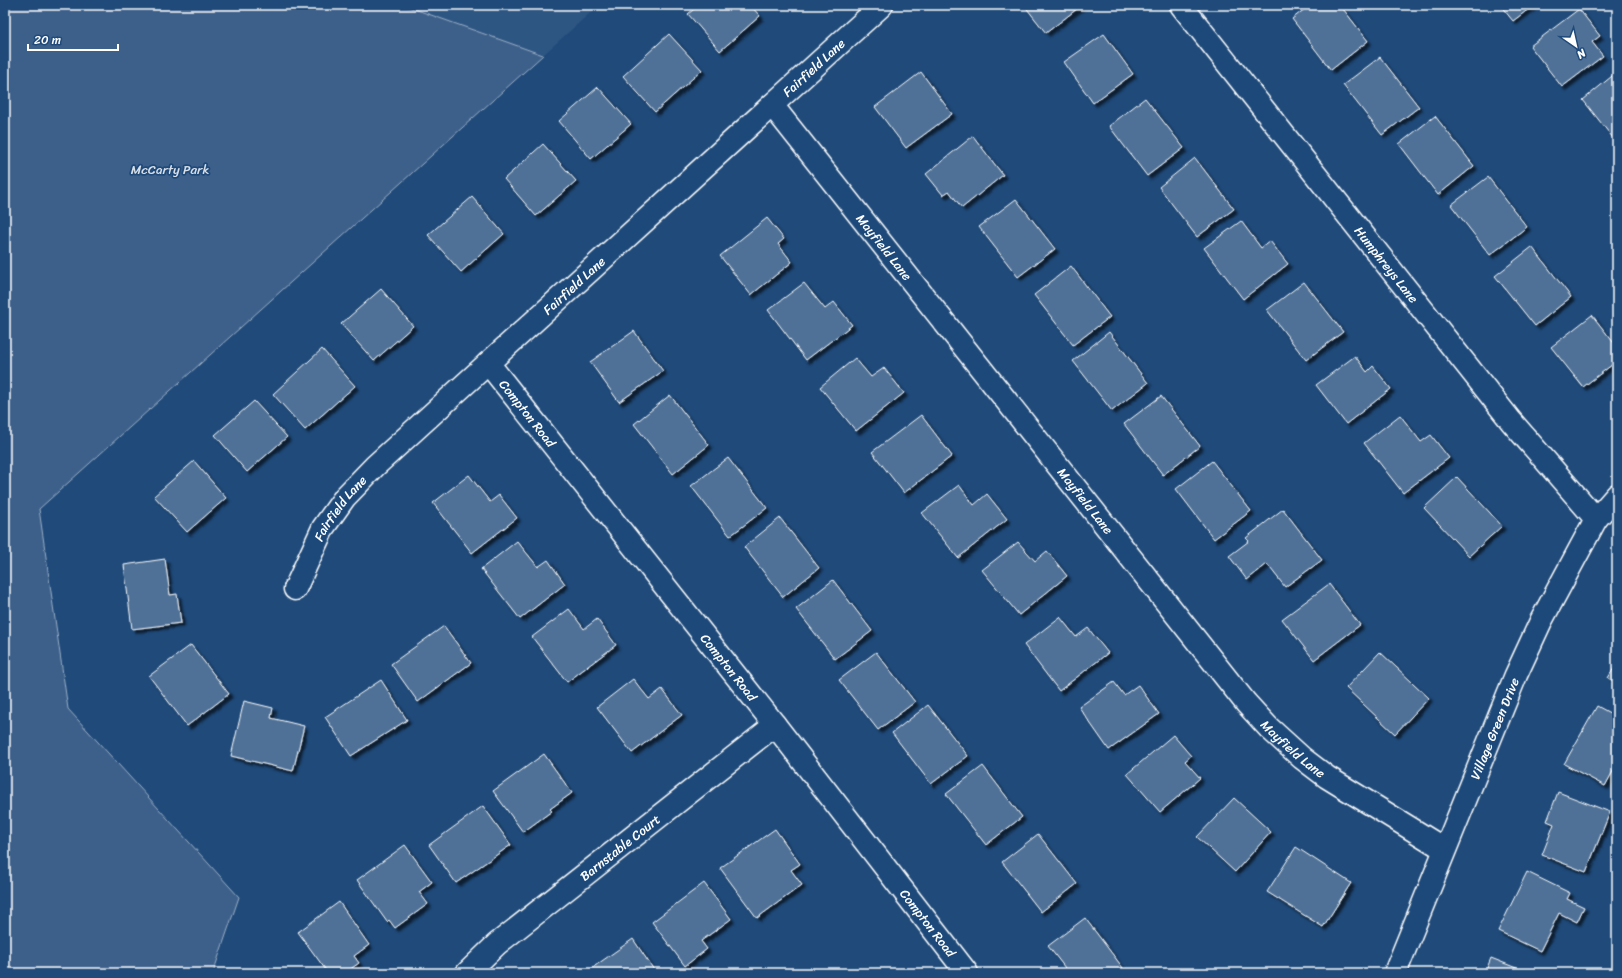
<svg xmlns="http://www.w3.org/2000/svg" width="1622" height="978" font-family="Sriracha,sans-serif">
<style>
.built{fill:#2e5683}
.green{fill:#3c618b;stroke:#9eb0c5}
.building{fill:#507197;stroke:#fff;filter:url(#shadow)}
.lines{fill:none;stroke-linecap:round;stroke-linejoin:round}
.street-casing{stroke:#fff;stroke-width:25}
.street{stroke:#1f4a7a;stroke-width:22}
.labels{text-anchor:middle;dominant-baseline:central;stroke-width:3.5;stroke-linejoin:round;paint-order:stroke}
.street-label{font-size:13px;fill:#fff;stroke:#1f4a7a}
.park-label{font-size:13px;fill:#d8dfe8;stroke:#1f4a7a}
</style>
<defs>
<filter id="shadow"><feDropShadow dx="3.5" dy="3.5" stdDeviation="1" flood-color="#0009"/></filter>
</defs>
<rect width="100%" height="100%" fill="#1f4a7a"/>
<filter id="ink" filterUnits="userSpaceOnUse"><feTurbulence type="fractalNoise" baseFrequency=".025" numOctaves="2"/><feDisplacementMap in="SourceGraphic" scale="8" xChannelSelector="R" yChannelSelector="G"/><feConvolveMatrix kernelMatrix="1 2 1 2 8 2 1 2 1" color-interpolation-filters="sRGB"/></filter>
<g filter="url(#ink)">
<path class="built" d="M 403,5 L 599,5 L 543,55 Z"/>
<path class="green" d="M 5,5 L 403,5 L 543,55 L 39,509 L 68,709 L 239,897 L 213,973 L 5,973 Z"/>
<g class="building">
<path d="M 699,5 L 750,5 L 760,16 L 720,51 L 688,14 Z"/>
<path d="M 1024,5 L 1082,5 L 1046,33 Z"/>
<path d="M 1310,5 L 1340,5 L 1368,41 L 1331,70 L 1292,19 Z"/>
<path d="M 1500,5 L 1534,5 L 1513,21 Z"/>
<path d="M 1579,9 L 1600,36 L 1592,42 L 1603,56 L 1562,87 L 1530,46 Z"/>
<path d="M 669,34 L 702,70 L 655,112 L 623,76 Z"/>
<path d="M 1104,34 L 1133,74 L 1093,103 L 1064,62 Z"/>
<path d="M 1380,57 L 1419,107 L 1382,135 L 1343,85 Z"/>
<path d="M 921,72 L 952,114 L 906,148 L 875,107 Z"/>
<path d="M 1617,72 L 1617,143 L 1583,100 Z"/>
<path d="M 598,87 L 631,124 L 591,159 L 559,121 Z"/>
<path d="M 1145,98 L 1184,148 L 1147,176 L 1109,126 Z"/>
<path d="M 1435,116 L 1474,166 L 1438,195 L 1399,144 Z"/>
<path d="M 973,136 L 1003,175 L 962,208 L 949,191 L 943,195 L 926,174 Z"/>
<path d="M 543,144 L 576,181 L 536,216 L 504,179 Z"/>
<path d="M 1195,158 L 1234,209 L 1197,237 L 1159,187 Z"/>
<path d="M 1488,177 L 1527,227 L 1490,255 L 1451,205 Z"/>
<path d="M 472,197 L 504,234 L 461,272 L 428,235 Z"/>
<path d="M 1016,199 L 1055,249 L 1018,277 L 979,227 Z"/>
<path d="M 767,218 L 784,239 L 778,244 L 792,262 L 751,295 L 720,256 Z"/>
<path d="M 1241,221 L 1261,248 L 1270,241 L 1288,264 L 1243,299 L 1204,248 Z"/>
<path d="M 1532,247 L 1571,297 L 1535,326 L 1495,276 Z"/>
<path d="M 1071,266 L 1110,317 L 1073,345 L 1034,295 Z"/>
<path d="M 1304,282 L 1343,332 L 1306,360 L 1267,310 Z"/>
<path d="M 804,283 L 825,309 L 834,302 L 852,325 L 806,360 L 768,310 Z"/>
<path d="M 381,289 L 413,326 L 374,361 L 341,324 Z"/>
<path d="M 1592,315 L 1617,347 L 1617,361 L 1583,387 L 1551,347 Z"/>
<path d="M 634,331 L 663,371 L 619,402 L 590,362 Z"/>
<path d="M 1109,332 L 1148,383 L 1112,411 L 1073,361 Z"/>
<path d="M 322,349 L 355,386 L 305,430 L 273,394 Z"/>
<path d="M 1355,356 L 1367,372 L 1373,366 L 1391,389 L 1346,424 L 1316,385 Z"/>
<path d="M 855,358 L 871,377 L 884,368 L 904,393 L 856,431 L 820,387 Z"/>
<path d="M 670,395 L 709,445 L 673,474 L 634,424 Z"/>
<path d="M 1161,396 L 1200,446 L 1163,475 L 1124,424 Z"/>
<path d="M 254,401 L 287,437 L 247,472 L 215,435 Z"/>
<path d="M 921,415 L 952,456 L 904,493 L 872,452 Z"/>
<path d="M 1400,415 L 1421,442 L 1431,435 L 1449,458 L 1403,493 L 1364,443 Z"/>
<path d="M 728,458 L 767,508 L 730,536 L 691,486 Z"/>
<path d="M 194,461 L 226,498 L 187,532 L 154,496 Z"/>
<path d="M 1212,461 L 1251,511 L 1214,539 L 1176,489 Z"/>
<path d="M 469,475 L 490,502 L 499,495 L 517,518 L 472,553 L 433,503 Z"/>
<path d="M 1457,477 L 1502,526 L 1469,556 L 1424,508 Z"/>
<path d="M 959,485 L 974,505 L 987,494 L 1007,519 L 958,558 L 922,513 Z"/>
<path d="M 1283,509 L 1322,560 L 1285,587 L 1267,564 L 1247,580 L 1229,556 L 1249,541 L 1246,538 Z"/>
<path d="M 780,518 L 819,568 L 783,597 L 744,547 Z"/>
<path d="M 517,541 L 538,567 L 548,560 L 565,584 L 520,619 L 481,569 Z"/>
<path d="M 1018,542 L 1035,561 L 1047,551 L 1067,576 L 1019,615 L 982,570 Z"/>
<path d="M 165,559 L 170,595 L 177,594 L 181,623 L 132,629 L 124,565 Z"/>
<path d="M 833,580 L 872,631 L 835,659 L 796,609 Z"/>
<path d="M 1329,584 L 1360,625 L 1314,660 L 1282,619 Z"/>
<path d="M 569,609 L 584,629 L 597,619 L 616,645 L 567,682 L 532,637 Z"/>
<path d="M 1060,617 L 1076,637 L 1088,628 L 1108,653 L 1059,691 L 1024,645 Z"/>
<path d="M 444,626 L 471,663 L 418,702 L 391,664 Z"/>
<path d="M 191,645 L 229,694 L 187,726 L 149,676 Z"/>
<path d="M 876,652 L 915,702 L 878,730 L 839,680 Z"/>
<path d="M 1380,652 L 1429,698 L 1395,734 L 1346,688 Z"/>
<path d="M 1617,663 L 1617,683 L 1608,678 Z"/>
<path d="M 633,679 L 649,699 L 662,689 L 682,715 L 632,753 L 597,707 Z"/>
<path d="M 381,680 L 407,720 L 351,756 L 325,717 Z"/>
<path d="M 1114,682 L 1124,695 L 1138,685 L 1159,714 L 1109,750 L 1079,707 Z"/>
<path d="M 244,701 L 273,708 L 271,718 L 304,726 L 293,771 L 231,756 Z"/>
<path d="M 928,705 L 968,756 L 931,784 L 892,733 Z"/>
<path d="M 1597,706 L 1617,717 L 1617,764 L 1605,786 L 1564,764 Z"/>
<path d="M 1173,735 L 1191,756 L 1185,761 L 1200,778 L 1160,812 L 1127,774 Z"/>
<path d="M 544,754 L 572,793 L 550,809 L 552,811 L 523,832 L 493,791 Z"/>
<path d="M 983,766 L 1022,817 L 986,845 L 946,794 Z"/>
<path d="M 1558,792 L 1610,812 L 1586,872 L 1542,855 L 1554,824 L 1547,821 Z"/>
<path d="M 1234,798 L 1271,832 L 1235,872 L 1197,837 Z"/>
<path d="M 483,806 L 511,845 L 456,883 L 429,845 Z"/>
<path d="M 775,829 L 800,864 L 791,870 L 802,885 L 757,918 L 720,868 Z"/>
<path d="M 1038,834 L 1077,884 L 1041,912 L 1002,862 Z"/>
<path d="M 405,845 L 432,882 L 419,892 L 428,904 L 395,928 L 389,920 L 387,922 L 357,880 Z"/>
<path d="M 1296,847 L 1351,883 L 1323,927 L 1267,892 Z"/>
<path d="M 1527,872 L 1570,893 L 1567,899 L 1584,907 L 1577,922 L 1559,913 L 1540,951 L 1498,931 Z"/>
<path d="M 704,883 L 731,919 L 701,941 L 707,949 L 685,966 L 652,922 Z"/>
<path d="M 339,902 L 369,945 L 354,956 L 359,963 L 345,973 L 328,973 L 298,932 Z"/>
<path d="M 1085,918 L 1123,968 L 1117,973 L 1069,973 L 1048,946 Z"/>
<path d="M 633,939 L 656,973 L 585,973 Z"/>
<path d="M 1491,958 L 1529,973 L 1485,973 Z"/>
</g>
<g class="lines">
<defs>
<g id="street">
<path id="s1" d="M 1181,5 L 1511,421 L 1596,519"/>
<path id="s2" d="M 772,105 L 1246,703 L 1269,728 L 1302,758 L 1327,777 L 1444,849"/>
<path id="s3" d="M 488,363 L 775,725 L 967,973"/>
<path id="s4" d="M 295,589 L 323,528 L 345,497 L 375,466 L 882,5"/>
<path id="s5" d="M 467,973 L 497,944 L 775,725"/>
<path id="s6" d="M 1395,973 L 1516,675 L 1541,621 L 1596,519 L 1617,495"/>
</g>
</defs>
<use href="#street" class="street-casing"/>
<use href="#street" class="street"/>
</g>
</g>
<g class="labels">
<g class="street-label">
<text stroke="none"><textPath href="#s4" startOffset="741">Fairfield Lane</textPath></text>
<text stroke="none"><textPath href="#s2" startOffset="181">Mayfield Lane</textPath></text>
<text stroke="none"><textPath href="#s1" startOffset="331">Humphreys Lane</textPath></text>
<text stroke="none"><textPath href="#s4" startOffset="417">Fairfield Lane</textPath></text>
<text stroke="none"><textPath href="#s3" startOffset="64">Compton Road</textPath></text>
<text stroke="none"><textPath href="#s2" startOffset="505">Mayfield Lane</textPath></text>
<text stroke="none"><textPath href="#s4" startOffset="93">Fairfield Lane</textPath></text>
<text stroke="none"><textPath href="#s3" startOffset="388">Compton Road</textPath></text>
<text stroke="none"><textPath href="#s6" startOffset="264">Village Green Drive</textPath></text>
<text stroke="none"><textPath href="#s2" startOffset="829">Mayfield Lane</textPath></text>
<text stroke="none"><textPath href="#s5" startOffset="198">Barnstable Court</textPath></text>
<text stroke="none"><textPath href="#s3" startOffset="712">Compton Road</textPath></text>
</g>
<g class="park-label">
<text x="170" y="169">McCarty Park</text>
</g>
</g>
<rect width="1622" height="978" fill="none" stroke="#1f4a7a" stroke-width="20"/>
<rect x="10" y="10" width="1602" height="958" fill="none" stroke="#fff" stroke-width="1.5" filter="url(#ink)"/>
<g transform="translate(1576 46) rotate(146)" stroke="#1f4a7a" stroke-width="3" paint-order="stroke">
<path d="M0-3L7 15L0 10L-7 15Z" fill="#ffffff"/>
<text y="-6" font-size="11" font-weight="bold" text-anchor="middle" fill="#ffffff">N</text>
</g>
<path d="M28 44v6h90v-6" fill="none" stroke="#ffffff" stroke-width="2"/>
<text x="34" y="44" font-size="12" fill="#ffffff" stroke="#1f4a7a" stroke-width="3" paint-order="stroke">20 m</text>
</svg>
